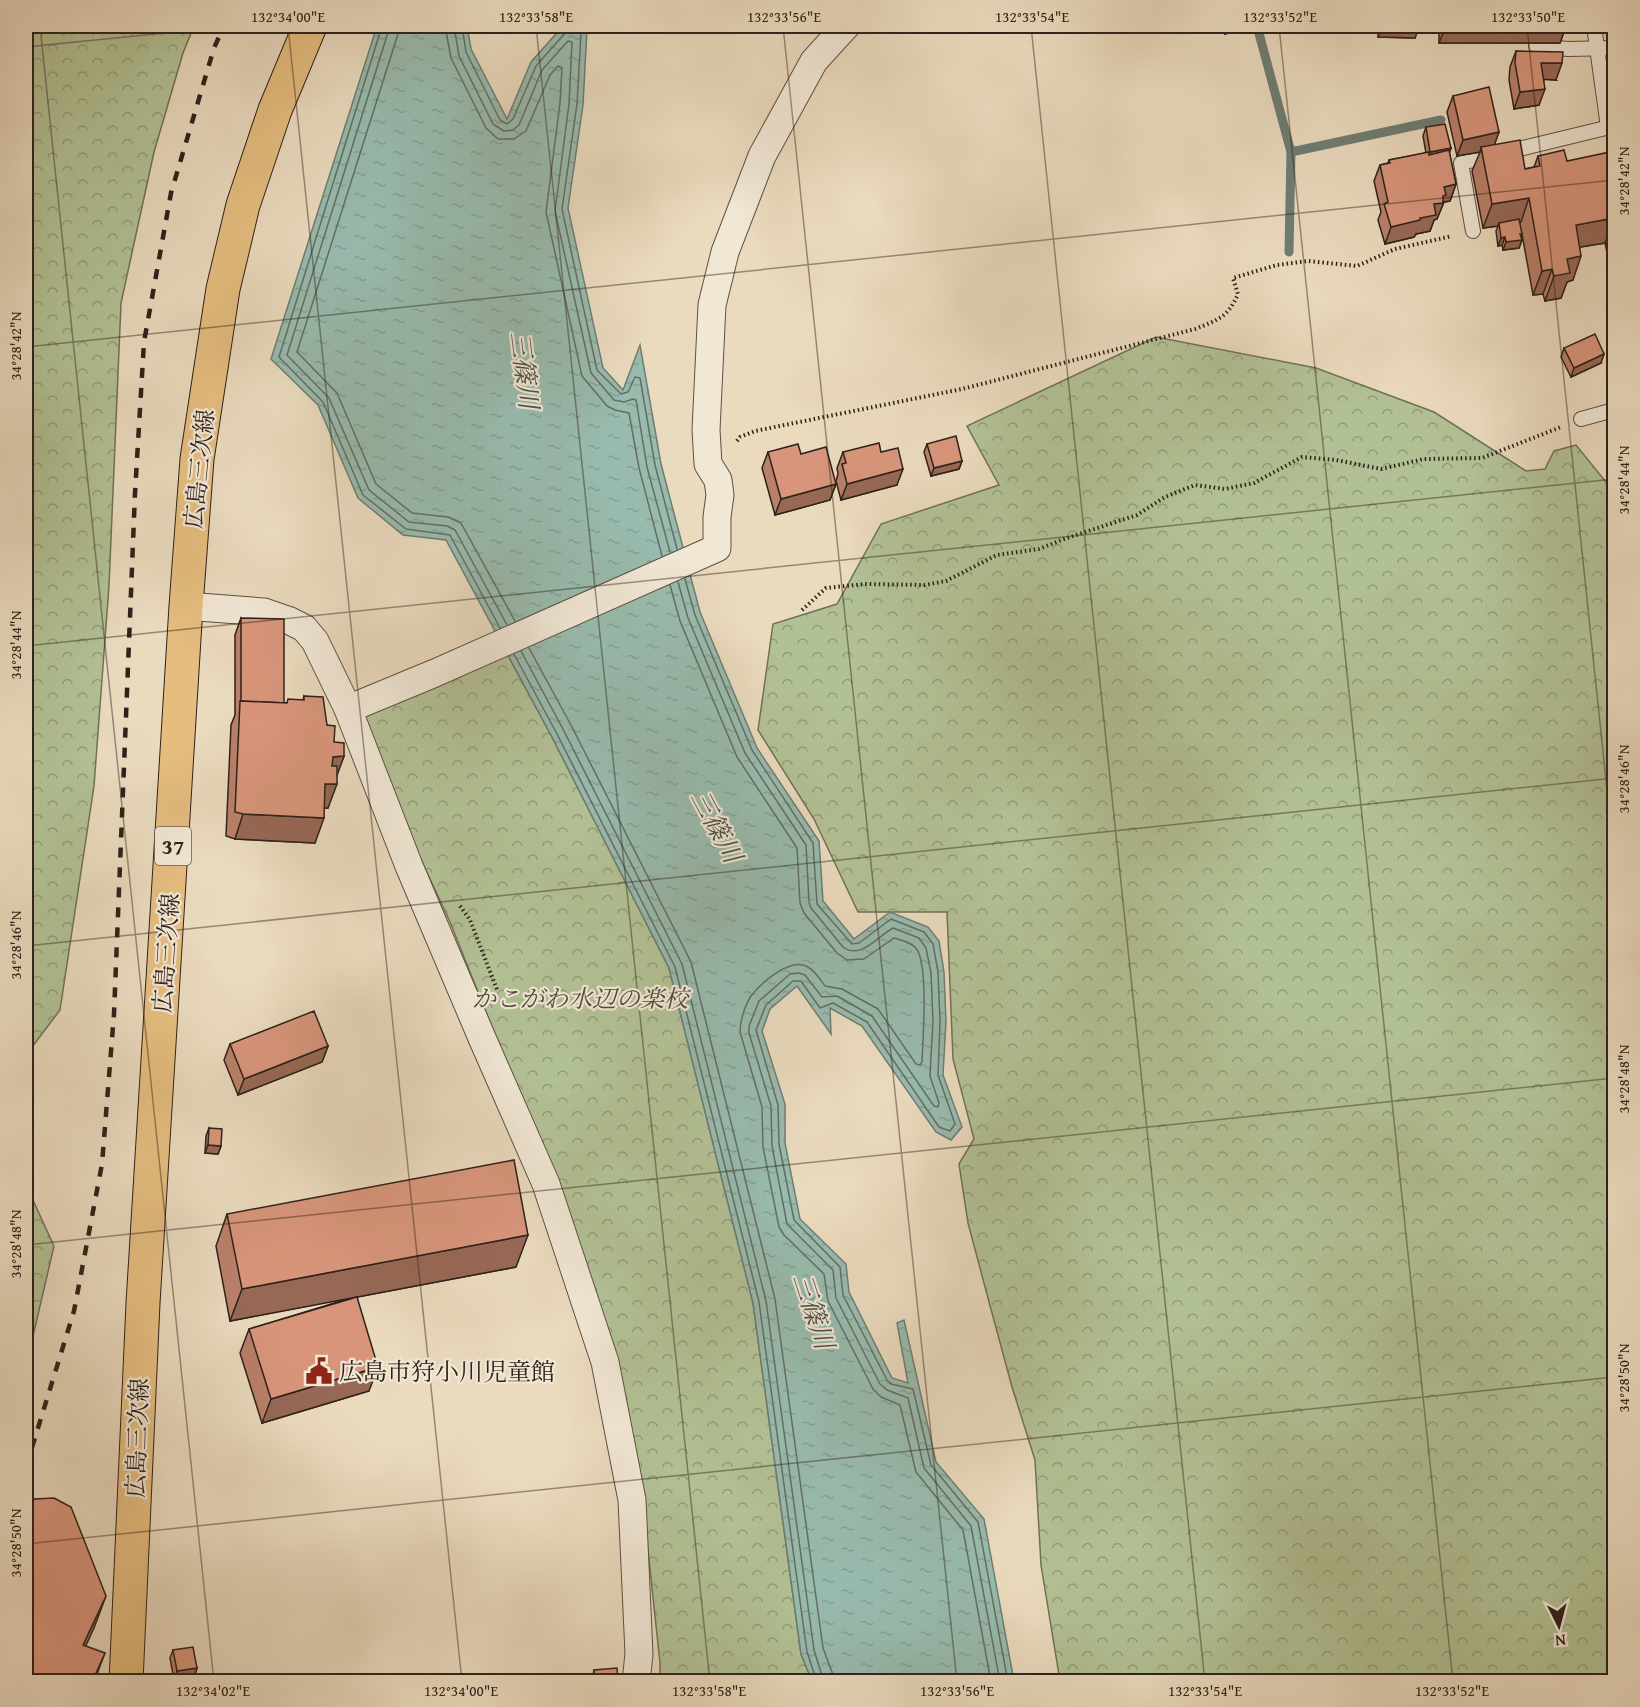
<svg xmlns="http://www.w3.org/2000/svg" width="1640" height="1707" font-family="'Gentium Book Plus','Noto Serif JP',serif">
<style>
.forest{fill:url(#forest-crowns);stroke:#707158;stroke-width:1.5}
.water{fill:url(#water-ripples);stroke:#6e7d73;stroke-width:1.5}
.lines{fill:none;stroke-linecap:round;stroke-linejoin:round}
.shore{stroke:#636e64;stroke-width:1.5}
.stream{stroke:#6e7d73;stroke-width:9}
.lane-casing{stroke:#5d4f44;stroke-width:16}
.street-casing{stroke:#5d4f44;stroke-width:29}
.primary-casing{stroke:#2e211b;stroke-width:35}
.path{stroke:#2e211b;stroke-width:4;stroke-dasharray:1.5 3;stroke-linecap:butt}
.lane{stroke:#f1e7d5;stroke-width:14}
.street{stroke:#f1e7d5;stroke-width:27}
.primary{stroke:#e5bd7f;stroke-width:33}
.rail{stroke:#2e211b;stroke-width:4.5;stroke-dasharray:10 10;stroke-linecap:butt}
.wall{fill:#ba806a;stroke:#2e211b;stroke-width:1.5}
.shaded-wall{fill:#976856;stroke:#2e211b;stroke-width:1.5}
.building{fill:#d8957b;stroke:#2e211b;stroke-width:1.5}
.ticks{fill:none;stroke:#2e211b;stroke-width:1.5;stroke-opacity:0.45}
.labels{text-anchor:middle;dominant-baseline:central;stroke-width:4.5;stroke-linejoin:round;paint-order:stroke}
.shield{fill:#f1e7d5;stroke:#685c53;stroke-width:1.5}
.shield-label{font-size:22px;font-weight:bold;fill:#2e211b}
.street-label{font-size:24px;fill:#2e211b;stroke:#f1e7d5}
.park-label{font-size:24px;font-style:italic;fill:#4f493a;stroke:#f1e7d5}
.poi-label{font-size:24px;fill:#2e211b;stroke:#f1e7d5;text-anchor:start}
.water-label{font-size:26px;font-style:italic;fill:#4e4f47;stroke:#f1e7d5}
.neatline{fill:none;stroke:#2e211b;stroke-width:2}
.ticks-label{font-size:15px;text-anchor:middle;fill:#2e211b}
</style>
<defs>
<pattern id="forest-crowns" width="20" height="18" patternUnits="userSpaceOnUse" patternTransform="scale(1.5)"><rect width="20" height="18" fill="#b2c195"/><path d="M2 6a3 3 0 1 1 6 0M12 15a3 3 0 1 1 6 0" fill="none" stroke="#919c79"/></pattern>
<pattern id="water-ripples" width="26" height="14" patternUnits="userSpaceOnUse" patternTransform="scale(1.5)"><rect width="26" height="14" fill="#98bbae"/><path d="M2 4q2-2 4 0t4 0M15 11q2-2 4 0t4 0" fill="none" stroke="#83a095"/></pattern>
</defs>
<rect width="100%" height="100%" fill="#eadabe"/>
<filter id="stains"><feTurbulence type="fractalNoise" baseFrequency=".00333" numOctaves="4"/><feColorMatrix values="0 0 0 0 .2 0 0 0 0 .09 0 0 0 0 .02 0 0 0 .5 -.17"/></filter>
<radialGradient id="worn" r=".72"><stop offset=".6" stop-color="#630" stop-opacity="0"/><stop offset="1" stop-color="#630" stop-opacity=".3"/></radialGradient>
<g class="forest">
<path d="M 26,26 L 194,26 L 183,53 L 154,152 L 121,303 L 109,586 L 94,786 L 60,1010 L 26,1055 Z"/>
<path d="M 1156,337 L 1316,368 L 1434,412 L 1526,471 L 1545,469 L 1554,451 L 1576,445 L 1606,482 L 1614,508 L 1614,1681 L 1060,1681 L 1041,1565 L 1035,1460 L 1012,1387 L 985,1287 L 968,1223 L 959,1164 L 974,1139 L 953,1059 L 947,912 L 858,912 L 814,819 L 758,730 L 773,624 L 837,604 L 881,524 L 999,485 L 967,426 Z"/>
<path d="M 505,650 L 552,737 L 669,968 L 753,1303 L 801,1654 L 812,1681 L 660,1681 L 660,1663 L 642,1494 L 544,1157 L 450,922 L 390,793 L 358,713 Z"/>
<path d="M 26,1185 L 54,1246 L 26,1366 Z"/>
</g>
<path class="water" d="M 377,26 L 467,26 L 471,49 L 507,119 L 531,62 L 563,26 L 583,26 L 587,29 L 583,105 L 568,208 L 603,368 L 623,390 L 640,345 L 661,464 L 700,612 L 757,748 L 819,841 L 823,901 L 854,939 L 890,912 L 928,927 L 939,941 L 944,972 L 946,1021 L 943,1075 L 962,1127 L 951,1140 L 936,1132 L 862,1026 L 830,1008 L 831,1034 L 797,986 L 770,1009 L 762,1031 L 785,1104 L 785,1143 L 800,1219 L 846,1264 L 849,1292 L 892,1378 L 908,1383 L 897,1323 L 904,1320 L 936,1462 L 984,1519 L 1014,1681 L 812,1681 L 801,1654 L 753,1303 L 669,968 L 552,737 L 446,540 L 403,535 L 358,498 L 318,405 L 271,359 Z"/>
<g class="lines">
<g class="shore">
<path d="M 382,26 L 279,357 L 323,402 L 363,495 L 406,529 L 450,535 L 500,628"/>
<path d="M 390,26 L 287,355 L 329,398 L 369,490 L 409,522 L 447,526 L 455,530 L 507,625"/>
<path d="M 399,26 L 398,34 L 297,352 L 337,393 L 376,484 L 412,513 L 448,517 L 461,523 L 515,621"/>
<path d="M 445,26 L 451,58 L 486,128 L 498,139 L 514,139 L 526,131 L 550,75 L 558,66 L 562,68 L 560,103 L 546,212 L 582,376 L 607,406 L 615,410 L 629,413 L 639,468 L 662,556"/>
<path d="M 454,26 L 459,56 L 493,124 L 504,131 L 513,130 L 519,125 L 542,70 L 568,41 L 572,42 L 569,104 L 555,211 L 591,373 L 614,400 L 624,402 L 633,399 L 636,400 L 647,467 L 670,552"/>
<path d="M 462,26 L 466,52 L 500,120 L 507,124 L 513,119 L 536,66 L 566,32 L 567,26"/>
<path d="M 579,26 L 581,33 L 577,104 L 562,209 L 597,370 L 621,394 L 628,392 L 635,377 L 640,378 L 655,465 L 677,549"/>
<path d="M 685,579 L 695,615 L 752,750 L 813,843 L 817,904 L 852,944 L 859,943 L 891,919 L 924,932 L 933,944 L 938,972 L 940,1021 L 938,1075 L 955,1124 L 950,1131 L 939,1127 L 867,1022 L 833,1003 L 820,1008 L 801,981 L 793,981 L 766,1005 L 756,1030 L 778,1105 L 779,1144 L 794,1220 L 840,1267 L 843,1295 L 887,1380 L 891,1384 L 913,1389 L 931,1465 L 978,1522 L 1008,1682"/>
<path d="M 678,582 L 688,618 L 745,753 L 806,845 L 809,902 L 811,908 L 843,947 C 861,960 878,936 893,928 L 919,938 L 926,948 L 931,973 L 933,1021 L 930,1076 L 939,1103 L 938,1107 L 934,1106 L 872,1016 L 837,996 L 822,997 L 805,975 L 799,973 L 790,974 L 759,1001 L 749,1026 L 749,1033 L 771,1106 L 772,1146 L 787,1224 L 833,1270 L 836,1298 L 880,1384 L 887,1390 L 908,1398 L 924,1468 L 971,1526 L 1000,1682"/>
<path d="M 670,585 L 680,621 L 737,757 L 797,848 L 800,903 L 804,913 L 837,953 L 847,960 L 864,959 L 894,938 C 901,940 914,943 918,951 C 928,974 923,1036 922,1062 L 920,1065 L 916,1064 L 878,1009 L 842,989 L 825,986 C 820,979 815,970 806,966 C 789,958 761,983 751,996 C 745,1005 740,1021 740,1032 L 762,1107 L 763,1147 L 779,1227 L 784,1235 L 824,1274 L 828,1301 L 873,1389 L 881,1397 L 900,1405 L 916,1472 L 963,1530 L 991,1682"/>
<path d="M 529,648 L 572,727 L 691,962 L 775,1299 L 823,1648 L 832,1672 L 834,1682"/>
<path d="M 521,651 L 564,731 L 682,964 L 766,1301 L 814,1650 L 824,1682"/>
<path d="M 514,654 L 557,734 L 675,967 L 759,1302 L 807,1652 L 817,1682"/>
</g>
<g class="stream">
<path d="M 1257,26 L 1291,152 L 1289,252"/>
<path d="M 1291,152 L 1441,120"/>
</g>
<defs>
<g id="lane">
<path d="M 1594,26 L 1608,127"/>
<path d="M 1536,46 L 1568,49 L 1614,48"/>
<path d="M 1473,231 L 1461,163 L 1614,126"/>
<path d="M 1581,419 L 1614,410"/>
</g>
<g id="street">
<path d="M 186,606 L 264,612 L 290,621 L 304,628 L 315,641 L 348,709 L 409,866 L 482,1038 L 546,1184 L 605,1362 L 632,1500 L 639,1654 L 636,1682"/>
<path d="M 348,709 L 435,673 L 717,548 L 717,517 L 720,495 L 718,480 L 708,464 L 706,430 L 712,305 L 725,252 L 762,156 L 814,61 L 846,26"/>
</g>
<path id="primary" d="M 126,1682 L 143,1303 L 186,606 L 197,459 L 223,289 L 243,205 L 275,110 L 310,26"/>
</defs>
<use href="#lane" class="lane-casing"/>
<use href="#street" class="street-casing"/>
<use href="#primary" class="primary-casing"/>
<g class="path">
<path d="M 737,441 L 740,437 L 755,431 L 962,389 L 1195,329 C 1218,320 1228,317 1238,294 L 1233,278 L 1277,265 L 1308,261 L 1357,266 L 1395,249 L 1452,236"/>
<path d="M 802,610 L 826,588 L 865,584 L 925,585 L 946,581 L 997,555 L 1039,549 L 1064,539 L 1137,515 L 1165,497 L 1195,485 L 1225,489 L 1254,483 L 1302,457 L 1336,460 L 1381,469 L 1424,459 L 1482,458 L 1561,427"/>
<path d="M 460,906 L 470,920 L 498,992"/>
</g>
<use href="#lane" class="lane"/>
<use href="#street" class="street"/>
<use href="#primary" class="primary"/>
<path class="rail" d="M 26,1467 L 74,1311 L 102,1164 L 114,1014 L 135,493 L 144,342 L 171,193 L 214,48 L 224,26"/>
</g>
<g class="wall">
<path d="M 1223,26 L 1245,26 L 1244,28 L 1225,34 Z"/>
<path d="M 1379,26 L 1418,26 L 1415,38 L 1378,37 Z"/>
<path d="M 1439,26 L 1566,26 L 1560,43 L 1439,43 Z"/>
<path d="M 1516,51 L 1556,80 L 1544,79 L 1539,105 L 1514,109 L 1509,80 L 1510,67 Z"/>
<path d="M 1453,96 L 1495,144 L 1525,169 L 1534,167 L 1538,156 L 1567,161 L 1614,176 L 1614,256 L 1608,257 L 1605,243 L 1580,247 L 1573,280 L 1567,282 L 1561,298 L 1545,301 L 1543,294 L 1533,295 L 1522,234 L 1521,237 L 1522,240 L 1519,248 L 1503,250 L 1502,245 L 1498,246 L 1496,231 L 1498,226 L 1483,228 L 1472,171 L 1480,152 L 1457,156 L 1447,112 Z"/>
<path d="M 1426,127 L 1451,148 L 1449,152 L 1456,184 L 1450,201 L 1444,202 L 1437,219 L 1434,220 L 1430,231 L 1416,234 L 1414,237 L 1385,244 L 1378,220 L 1381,212 L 1374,181 L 1380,165 L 1388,163 L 1389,160 L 1426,153 L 1423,136 Z"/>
<path d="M 1614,264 L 1614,285 L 1610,275 Z"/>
<path d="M 1564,348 L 1601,363 L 1571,377 L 1561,357 Z"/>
<path d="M 927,444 L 962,461 L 959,469 L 931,476 L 924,452 Z"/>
<path d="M 768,452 L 801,454 L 836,484 L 830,500 L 775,515 L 762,468 Z"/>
<path d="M 843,452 L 881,452 L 897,485 L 841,500 L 836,481 L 838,474 L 837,468 Z"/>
<path d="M 241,618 L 284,703 L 303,700 L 304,696 L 327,725 L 334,742 L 344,756 L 337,774 L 328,808 L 324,808 L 315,843 L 235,839 L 226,836 L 231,725 L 235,715 L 235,635 Z"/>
<path d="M 230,1044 L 328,1046 L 322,1062 L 238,1095 L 224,1060 Z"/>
<path d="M 209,1128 L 221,1146 L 218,1154 L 205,1153 L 206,1136 Z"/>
<path d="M 227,1214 L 516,1267 L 357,1297 L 369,1391 L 262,1423 L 240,1353 L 249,1329 L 354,1297 L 230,1321 L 216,1246 Z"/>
<path d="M 173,1650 L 197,1668 L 194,1677 L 174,1680 L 170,1658 Z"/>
<path d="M 594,1670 L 618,1682 L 591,1682 Z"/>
</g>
<g class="shaded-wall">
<path d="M 1228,26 L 1245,26 L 1244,28 L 1225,34 Z"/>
<path d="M 1446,26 L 1566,26 L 1560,43 L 1439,43 Z"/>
<path d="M 1381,29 L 1418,30 L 1415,38 L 1378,37 Z"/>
<path d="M 1541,63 L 1562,63 L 1556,80 L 1535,79 Z"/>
<path d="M 1545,89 L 1539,105 L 1514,109 L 1520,92 Z"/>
<path d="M 1499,132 L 1493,149 L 1481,147 L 1480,152 L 1457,156 L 1463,140 Z"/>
<path d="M 1451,148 L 1448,157 L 1427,160 L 1430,152 Z"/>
<path d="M 1456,184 L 1450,201 L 1444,202 L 1437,219 L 1434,220 L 1430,231 L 1416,234 L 1414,237 L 1385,244 L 1391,227 L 1420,218 L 1434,204 L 1444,187 Z"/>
<path d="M 1529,198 L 1521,222 L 1499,226 L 1499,223 L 1498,226 L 1483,228 L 1492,204 Z"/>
<path d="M 1614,218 L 1605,243 L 1568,249 L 1576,225 Z"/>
<path d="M 1522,234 L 1520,240 L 1522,240 L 1519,248 L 1503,250 L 1506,242 Z"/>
<path d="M 1505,237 L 1502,245 L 1498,246 L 1501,238 Z"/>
<path d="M 1614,238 L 1614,256 L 1608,257 Z"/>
<path d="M 1581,256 L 1573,280 L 1567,282 L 1561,298 L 1545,301 L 1554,276 L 1567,259 Z"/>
<path d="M 1552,269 L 1543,294 L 1533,295 L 1542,271 Z"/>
<path d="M 1604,354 L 1601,363 L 1571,377 L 1574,368 Z"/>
<path d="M 962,461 L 959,469 L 931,476 L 934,468 Z"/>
<path d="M 903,469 L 897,485 L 841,500 L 847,484 Z"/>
<path d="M 836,484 L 830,500 L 775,515 L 781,499 Z"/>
<path d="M 344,756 L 335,781 L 324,781 L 333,757 Z"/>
<path d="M 325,784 L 337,784 L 328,808 L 316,808 Z"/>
<path d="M 243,814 L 324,818 L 315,843 L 235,839 Z"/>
<path d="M 328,1046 L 322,1062 L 238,1095 L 244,1079 Z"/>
<path d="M 208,1145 L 221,1146 L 218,1154 L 205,1153 Z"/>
<path d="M 528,1235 L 516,1267 L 230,1321 L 242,1289 Z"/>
<path d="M 378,1367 L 369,1391 L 262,1423 L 271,1399 Z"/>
<path d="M 106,1596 L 94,1628 L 72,1676 L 83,1645 Z"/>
<path d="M 105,1653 L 94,1682 L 92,1682 Z"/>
<path d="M 197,1668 L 194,1677 L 174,1680 L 177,1671 Z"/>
</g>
<g class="building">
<path d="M 1381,26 L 1418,26 L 1418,30 L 1381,29 Z"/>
<path d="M 1516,51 L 1563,52 L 1562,63 L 1541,63 L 1545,89 L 1520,92 L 1515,63 Z"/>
<path d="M 1489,87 L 1499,132 L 1463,140 L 1453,96 Z"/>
<path d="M 1445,124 L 1451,148 L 1430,152 L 1426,127 Z"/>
<path d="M 1520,140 L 1525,169 L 1540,166 L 1538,156 L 1564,150 L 1567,161 L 1610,152 L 1614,176 L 1614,223 L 1614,218 L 1576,225 L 1581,256 L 1567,259 L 1570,273 L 1554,276 L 1552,269 L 1542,271 L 1529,198 L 1492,204 L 1481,147 Z"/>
<path d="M 1449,150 L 1456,184 L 1444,187 L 1446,195 L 1443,196 L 1443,203 L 1434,204 L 1436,215 L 1420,218 L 1420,220 L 1391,227 L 1384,204 L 1388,202 L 1380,165 L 1390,163 L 1389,160 L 1429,152 L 1429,155 Z"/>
<path d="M 1519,219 L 1522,234 L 1520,234 L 1522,240 L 1506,242 L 1505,237 L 1501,238 L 1499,223 Z"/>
<path d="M 1595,334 L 1604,354 L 1574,368 L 1564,348 Z"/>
<path d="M 956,436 L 962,461 L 934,468 L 927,444 Z"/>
<path d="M 879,443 L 881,452 L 898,448 L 903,469 L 847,484 L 842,464 L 846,463 L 843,452 Z"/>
<path d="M 798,444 L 801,454 L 826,447 L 836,484 L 781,499 L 768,452 Z"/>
<path d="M 241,618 L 284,619 L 284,703 L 241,701 Z"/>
<path d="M 304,696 L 323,697 L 327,725 L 335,726 L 334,742 L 344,743 L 344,756 L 333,757 L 332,766 L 337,766 L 337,784 L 325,784 L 324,818 L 243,814 L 235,812 L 240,701 L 287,703 L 288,699 L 304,700 Z"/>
<path d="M 314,1011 L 328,1046 L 244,1079 L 230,1044 Z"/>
<path d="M 209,1128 L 222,1129 L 221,1146 L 208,1145 Z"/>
<path d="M 514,1160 L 528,1235 L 242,1289 L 227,1214 Z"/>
<path d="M 357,1297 L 378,1367 L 271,1399 L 249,1329 Z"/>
<path d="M 54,1498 L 71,1507 L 106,1596 L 83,1645 L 105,1653 L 92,1682 L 26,1682 L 26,1523 L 34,1499 Z"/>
<path d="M 193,1647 L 197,1668 L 177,1671 L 173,1650 Z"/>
<path d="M 617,1668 L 618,1682 L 594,1682 L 594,1670 Z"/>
</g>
<path class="ticks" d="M 40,26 L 214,1682M 288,26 L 462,1682M 536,26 L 710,1682M 783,26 L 957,1682M 1031,26 L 1205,1682M 1279,26 L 1453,1682M 1527,26 L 1614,857M 26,47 L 234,26M 26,347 L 1614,180M 26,646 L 1614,479M 26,946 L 1614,778M 26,1245 L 1614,1078M 26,1544 L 1614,1377M 1568,1682 L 1614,1677"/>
<defs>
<symbol id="civic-bare" viewBox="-9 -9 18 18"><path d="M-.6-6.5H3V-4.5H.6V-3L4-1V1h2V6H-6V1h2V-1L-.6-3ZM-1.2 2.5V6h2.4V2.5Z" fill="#8f2418" stroke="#f1e7d5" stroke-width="2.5" paint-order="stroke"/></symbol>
</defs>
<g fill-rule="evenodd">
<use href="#civic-bare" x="300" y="1352" width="38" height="38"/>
</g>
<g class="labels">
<rect class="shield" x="155" y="827" width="36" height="38" rx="4.5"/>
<g class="shield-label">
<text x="173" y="846">37</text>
</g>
<g class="street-label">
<text transform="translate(199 469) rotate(-84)">広島三次線</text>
<text transform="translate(166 953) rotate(-86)">広島三次線</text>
<text transform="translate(137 1438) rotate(-88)">広島三次線</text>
</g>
<g class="park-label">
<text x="580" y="998">かこがわ水辺の楽校</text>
</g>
<g class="poi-label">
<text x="339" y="1371">広島市狩小川児童館</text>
</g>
<g class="water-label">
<text transform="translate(525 370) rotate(83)">三篠川</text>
<text transform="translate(717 826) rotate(62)">三篠川</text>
<text transform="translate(814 1311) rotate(72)">三篠川</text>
</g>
</g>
<rect width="1640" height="1707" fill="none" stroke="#eadabe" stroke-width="66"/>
<g transform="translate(1559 1626) rotate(174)" stroke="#f1e7d5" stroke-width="4.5" paint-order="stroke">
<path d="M0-4.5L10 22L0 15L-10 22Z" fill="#2e211b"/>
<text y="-9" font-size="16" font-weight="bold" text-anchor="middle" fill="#2e211b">N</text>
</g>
<rect x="33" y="33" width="1574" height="1641" class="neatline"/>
<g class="ticks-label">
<text x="288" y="22">132°34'00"E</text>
<text x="536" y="22">132°33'58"E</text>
<text x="784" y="22">132°33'56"E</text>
<text x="1032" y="22">132°33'54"E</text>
<text x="1280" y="22">132°33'52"E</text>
<text x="1528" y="22">132°33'50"E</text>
<text transform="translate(1624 181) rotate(-90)" y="5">34°28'42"N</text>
<text transform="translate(16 346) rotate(-90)" y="5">34°28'42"N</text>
<text transform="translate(1624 480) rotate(-90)" y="5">34°28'44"N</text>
<text transform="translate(16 645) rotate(-90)" y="5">34°28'44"N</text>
<text transform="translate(1624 779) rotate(-90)" y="5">34°28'46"N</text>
<text transform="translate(16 945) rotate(-90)" y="5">34°28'46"N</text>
<text transform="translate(1624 1079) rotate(-90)" y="5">34°28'48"N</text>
<text transform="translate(16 1244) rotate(-90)" y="5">34°28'48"N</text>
<text transform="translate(1624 1378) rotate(-90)" y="5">34°28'50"N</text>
<text transform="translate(16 1543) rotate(-90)" y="5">34°28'50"N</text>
<text x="213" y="1696">132°34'02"E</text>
<text x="461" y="1696">132°34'00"E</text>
<text x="709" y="1696">132°33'58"E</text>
<text x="957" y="1696">132°33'56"E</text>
<text x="1205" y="1696">132°33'54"E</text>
<text x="1452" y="1696">132°33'52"E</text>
</g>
<rect width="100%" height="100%" filter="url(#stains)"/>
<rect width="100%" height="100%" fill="url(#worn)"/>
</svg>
